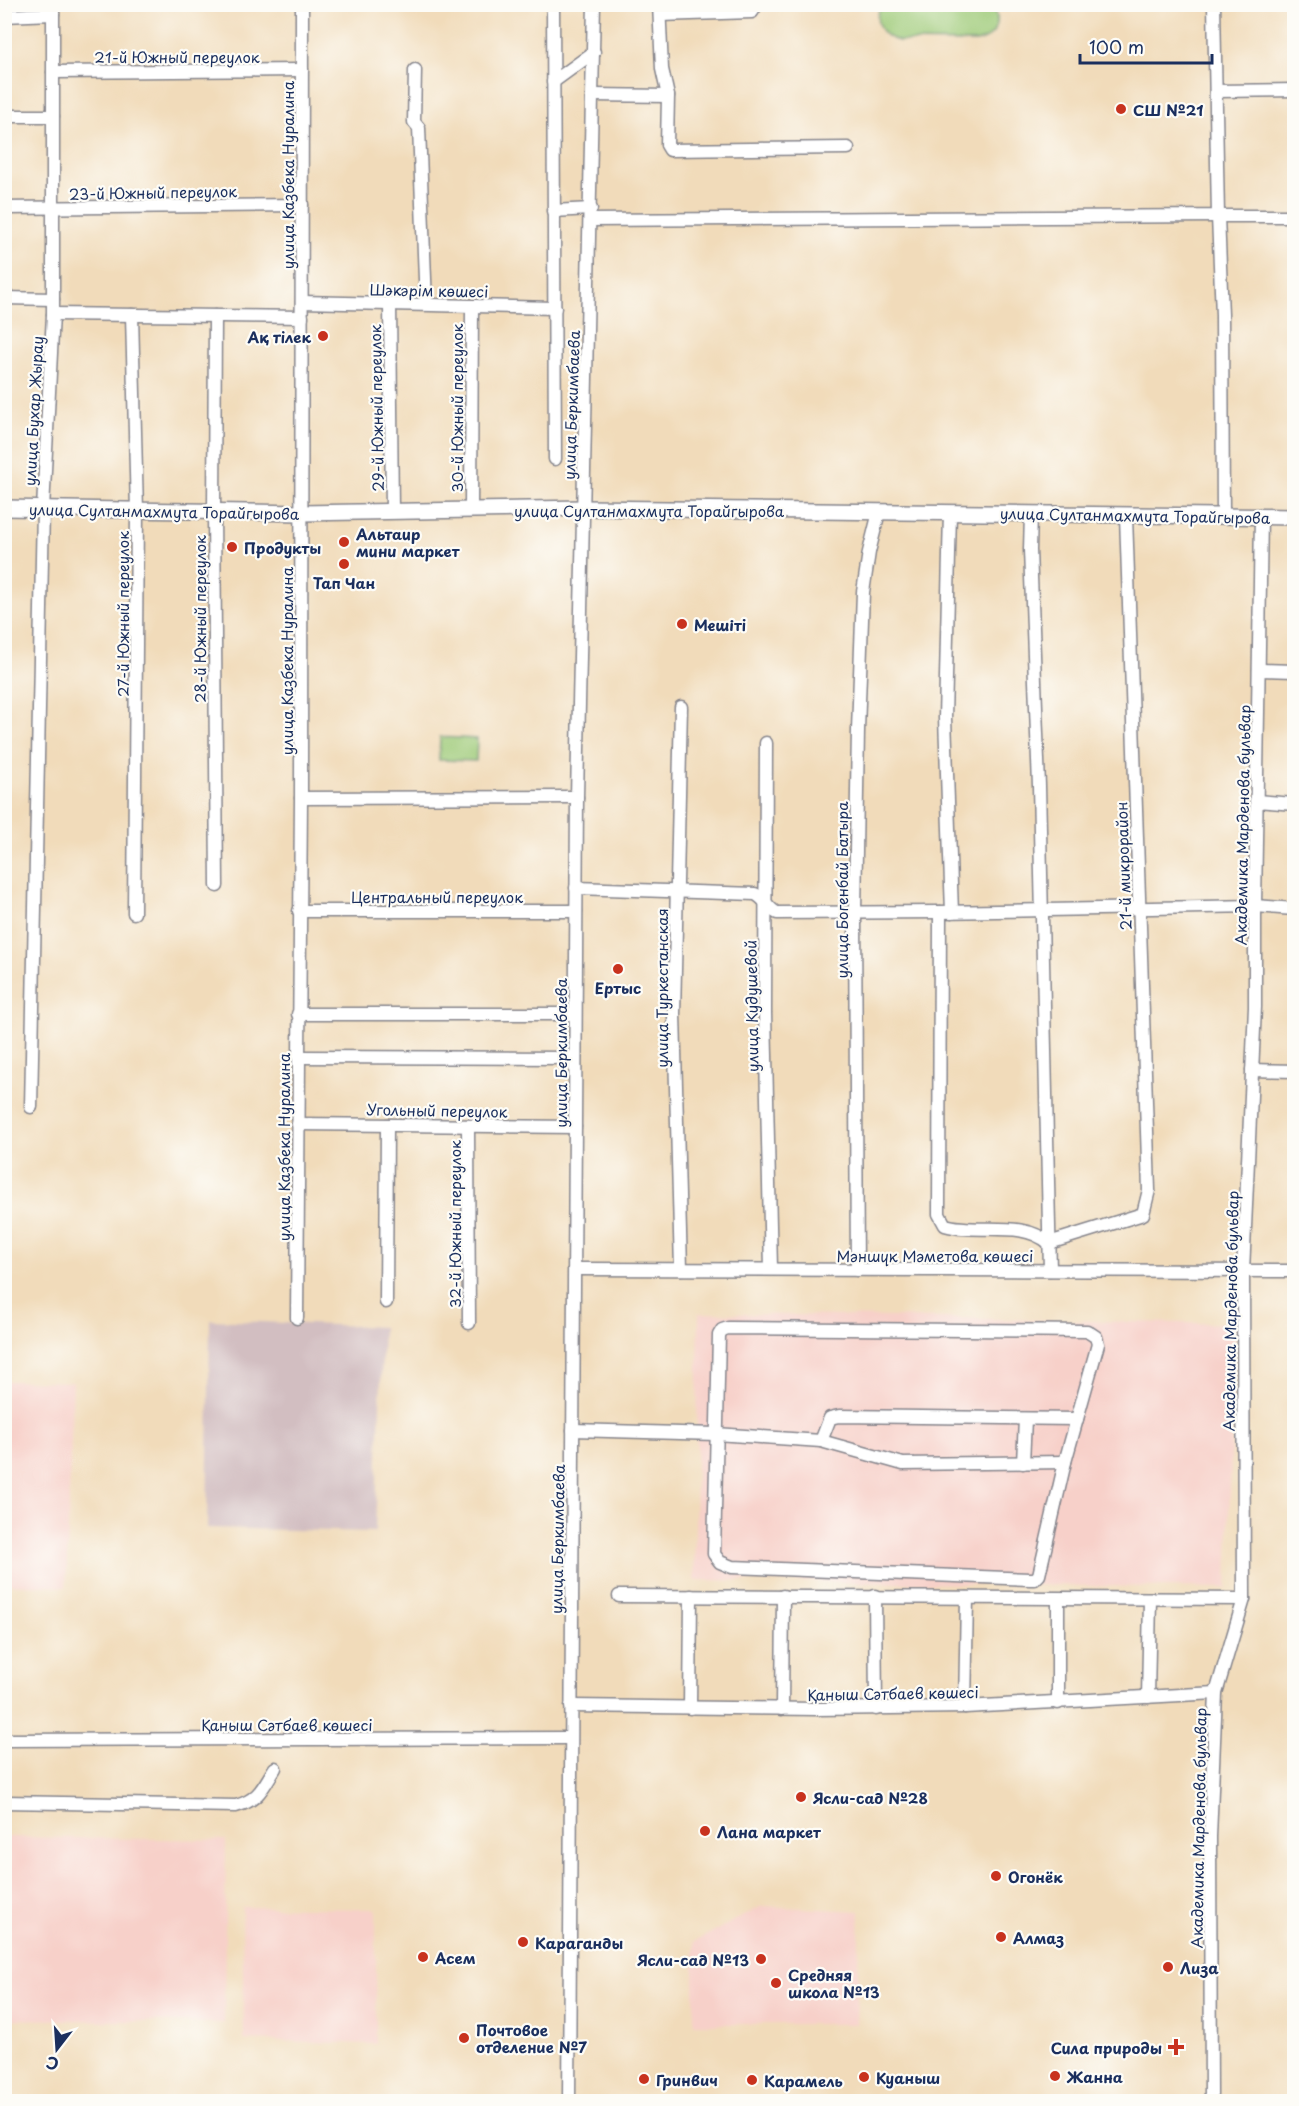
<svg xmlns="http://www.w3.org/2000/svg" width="1299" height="2106" font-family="'Playpen Sans',sans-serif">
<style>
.built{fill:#f7d0c9}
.industrial{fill:#d2bec1}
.green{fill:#9fcb79;stroke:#5d7d6c;stroke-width:1.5}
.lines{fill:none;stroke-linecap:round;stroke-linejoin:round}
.minor-casing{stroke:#86858c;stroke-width:15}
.major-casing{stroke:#86858c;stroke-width:18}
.minor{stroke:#fff;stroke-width:12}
.major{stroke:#fff;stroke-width:15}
.poi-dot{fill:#c8321e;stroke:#fdfcf7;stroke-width:2}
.labels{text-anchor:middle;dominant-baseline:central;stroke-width:4.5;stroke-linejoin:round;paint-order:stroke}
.street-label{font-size:15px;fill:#1b2f5e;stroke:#fdfcf7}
.poi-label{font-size:15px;font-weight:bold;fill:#1b2f5e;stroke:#fdfcf7;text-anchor:start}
</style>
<rect width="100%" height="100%" fill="#fdfcf7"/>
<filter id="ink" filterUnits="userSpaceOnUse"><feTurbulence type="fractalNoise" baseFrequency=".0167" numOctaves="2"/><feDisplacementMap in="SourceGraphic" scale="12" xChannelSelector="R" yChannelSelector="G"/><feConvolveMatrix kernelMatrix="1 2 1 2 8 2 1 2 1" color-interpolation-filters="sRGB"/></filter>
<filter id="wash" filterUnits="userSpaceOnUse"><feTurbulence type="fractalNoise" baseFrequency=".008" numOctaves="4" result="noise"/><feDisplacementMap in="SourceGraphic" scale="24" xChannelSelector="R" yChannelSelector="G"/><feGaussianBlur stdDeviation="1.35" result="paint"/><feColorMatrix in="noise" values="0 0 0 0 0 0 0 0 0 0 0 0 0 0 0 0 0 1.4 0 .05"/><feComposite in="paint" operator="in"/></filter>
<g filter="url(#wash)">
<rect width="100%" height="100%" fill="#f1dbba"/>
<g class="built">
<path d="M 699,1313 L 1235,1324 L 1227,1588 L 694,1580 Z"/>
<path d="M 5,1381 L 73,1382 L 66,1587 L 5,1584 Z"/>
<path d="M 5,1837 L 226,1840 L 224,2023 L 5,2019 Z"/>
<path d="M 762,1906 L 860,1911 L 856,2024 L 694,2024 L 694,1942 Z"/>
<path d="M 242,1907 L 376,1909 L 376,2044 L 244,2040 Z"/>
</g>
<path class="industrial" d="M 210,1320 L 383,1327 L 375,1532 L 207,1528 Z"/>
<g class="green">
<path d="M 992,4 C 1003,22 996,38 976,42 L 899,41 C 881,37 871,21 882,5 Z"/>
<path d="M 440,737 L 477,739 L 476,761 L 439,760 Z"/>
</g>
</g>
<g filter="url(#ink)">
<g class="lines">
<defs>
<g id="minor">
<path d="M 553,4 L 555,459"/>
<path d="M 659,4 L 662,69 L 668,96 L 667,145 L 670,150 L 848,148"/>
<path d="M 660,15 L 752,12 L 757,4"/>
<path d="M 4,16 L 53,14"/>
<path d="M 415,70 L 414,122 L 419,128 L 426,304"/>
<path d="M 53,72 L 302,70"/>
<path d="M 553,82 L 594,52"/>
<path d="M 1216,91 L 1294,90"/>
<path d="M 593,95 L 668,96"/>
<path d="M 4,116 L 53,116"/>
<path d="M 4,208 L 302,205"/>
<path d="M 553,211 L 591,209"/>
<path d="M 591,220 L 1218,216 L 1214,4"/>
<path d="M 4,298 L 53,299"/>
<path d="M 302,302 L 555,308"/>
<path d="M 390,303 L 392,512"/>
<path d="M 53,314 L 302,317"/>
<path d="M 132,315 L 137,511 L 134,913"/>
<path d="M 215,316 L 214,512 L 217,886"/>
<path d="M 471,511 L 472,306"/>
<path d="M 950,513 L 945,718 L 952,912"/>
<path d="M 1031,514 L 1030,550 L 1039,786 L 1050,1270"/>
<path d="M 1223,517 L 1222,315 L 1218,216 L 1294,216"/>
<path d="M 1259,670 L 1294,671"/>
<path d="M 766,743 L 765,1013 L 771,1269"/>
<path d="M 301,798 L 577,797"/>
<path d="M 1256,801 L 1294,804"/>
<path d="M 576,888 L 755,894 C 765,898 767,908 777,913 L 940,912 L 1255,906 L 1294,909"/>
<path d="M 299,911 L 576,911"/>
<path d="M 940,912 L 939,1214 L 945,1225 C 978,1235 1021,1219 1049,1243 L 1143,1214 L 1149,1190 L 1126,516"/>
<path d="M 298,1014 L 575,1014"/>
<path d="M 298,1057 L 575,1058"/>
<path d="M 1252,1070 L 1294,1071"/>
<path d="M 31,1107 L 43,509 L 53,314 L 53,4"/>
<path d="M 298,1124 L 575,1127"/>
<path d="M 468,1126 L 469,1323"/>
<path d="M 575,1269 L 1294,1271"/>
<path d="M 681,1269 L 674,1014 L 681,707"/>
<path d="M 857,1270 L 855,912 L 858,730 L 863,592 L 869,552 L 879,512"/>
<path d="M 386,1302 L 387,1125"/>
<path d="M 297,1318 L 301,798 L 302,4"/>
<path d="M 728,1328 L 1087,1331 L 1096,1337 L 1098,1344 L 1065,1462 L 1039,1575 L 1035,1579 L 1030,1579 L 732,1567 L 720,1562 L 714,1554 L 719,1335 L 722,1330 Z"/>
<path d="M 573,1430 L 716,1434 L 821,1441 L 903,1464 L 1065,1462"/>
<path d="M 821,1441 L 830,1418 L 839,1416 L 1077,1419"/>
<path d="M 1023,1463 L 1025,1419"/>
<path d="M 619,1596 L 1244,1599"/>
<path d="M 875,1596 L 876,1709"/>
<path d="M 1148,1697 L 1150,1599"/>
<path d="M 1058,1703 L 1058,1599"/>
<path d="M 571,1706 L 817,1709 L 965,1707 L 1216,1693"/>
<path d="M 965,1707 L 967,1598"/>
<path d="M 690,1708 L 691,1596"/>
<path d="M 782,1709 L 783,1596"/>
<path d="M 4,1740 L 570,1738"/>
<path d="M 4,1802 L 236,1806 C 259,1800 263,1787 275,1768"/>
<path d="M 569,2102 L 577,797 L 594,4"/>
<path d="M 1211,2102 L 1210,1837 L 1216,1693 L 1244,1599 L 1243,1271 L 1255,1007 L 1255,906 L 1261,516"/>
</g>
<path id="major" d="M 4,508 L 301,513 L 584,508 L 1294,517"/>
</defs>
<use href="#minor" class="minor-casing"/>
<use href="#major" class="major-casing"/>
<use href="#minor" class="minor"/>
<use href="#major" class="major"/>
</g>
</g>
<g class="poi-dot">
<circle cx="1121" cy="109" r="6"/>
<circle cx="323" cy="336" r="6"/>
<circle cx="344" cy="542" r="6"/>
<circle cx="232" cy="547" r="6"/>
<circle cx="344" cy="564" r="6"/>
<circle cx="682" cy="624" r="6"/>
<circle cx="618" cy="969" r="6"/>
<circle cx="801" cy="1797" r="6"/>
<circle cx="705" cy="1831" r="6"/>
<circle cx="996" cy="1876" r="6"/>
<circle cx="1001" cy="1937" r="6"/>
<circle cx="523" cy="1942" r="6"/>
<circle cx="423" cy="1957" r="6"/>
<circle cx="761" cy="1959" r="6"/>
<circle cx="1168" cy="1967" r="6"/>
<circle cx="776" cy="1983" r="6"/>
<circle cx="464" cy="2038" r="6"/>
<path d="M1173 2038h6v6h6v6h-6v6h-6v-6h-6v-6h6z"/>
<circle cx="1055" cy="2076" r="6"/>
<circle cx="864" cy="2077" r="6"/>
<circle cx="644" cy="2079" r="6"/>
<circle cx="752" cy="2080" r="6"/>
</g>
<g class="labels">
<g class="street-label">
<text x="177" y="56">21-й Южный переулок</text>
<text transform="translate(287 175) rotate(-90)">улица Казбека Нуралина</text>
<text transform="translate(153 192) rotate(-1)">23-й Южный переулок</text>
<text transform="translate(429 290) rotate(1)">Шәкәрім көшесі</text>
<text transform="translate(571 405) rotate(-88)">улица Беркимбаева</text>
<text transform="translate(376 408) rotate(-91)">29-й Южный переулок</text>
<text transform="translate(456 408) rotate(-90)">30-й Южный переулок</text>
<text transform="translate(33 411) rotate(-87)">улица Бухар Жырау</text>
<text x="649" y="510">улица Султанмахмута Торайгырова</text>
<text transform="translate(164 511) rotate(1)">улица Султанмахмута Торайгырова</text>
<text transform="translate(1135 515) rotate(1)">улица Султанмахмута Торайгырова</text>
<text transform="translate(122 614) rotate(-90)">27-й Южный переулок</text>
<text transform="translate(199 619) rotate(-90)">28-й Южный переулок</text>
<text transform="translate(286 661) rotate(-90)">улица Казбека Нуралина</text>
<text transform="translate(1242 825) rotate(-89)">Академика Марденова бульвар</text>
<text transform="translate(1123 866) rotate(-92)">21-й микрорайон</text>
<text transform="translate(841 890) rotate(-90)">улица Богенбай Батыра</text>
<text x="437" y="896">Центральный переулок</text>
<text transform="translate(661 988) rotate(-90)">улица Туркестанская</text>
<text transform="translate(751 1006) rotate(-91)">улица Кудушевой</text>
<text transform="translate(560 1053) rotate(-90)">улица Беркимбаева</text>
<text transform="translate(437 1110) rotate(1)">Угольный переулок</text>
<text transform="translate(283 1147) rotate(-90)">улица Казбека Нуралина</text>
<text transform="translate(454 1224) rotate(-90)">32-й Южный переулок</text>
<text x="935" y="1255">Мәншүк Мәметова көшесі</text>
<text transform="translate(1230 1311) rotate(-89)">Академика Марденова бульвар</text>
<text transform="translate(557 1539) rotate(-89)">улица Беркимбаева</text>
<text transform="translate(893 1693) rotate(-1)">Қаныш Сәтбаев көшесі</text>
<text x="287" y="1724">Қаныш Сәтбаев көшесі</text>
<text transform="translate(1198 1828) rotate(-89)">Академика Марденова бульвар</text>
</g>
<g class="poi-label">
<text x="1133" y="109">СШ №21</text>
<text x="311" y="336" text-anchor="end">Ақ тілек</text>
<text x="356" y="533">Альтаир<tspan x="356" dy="17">мини маркет</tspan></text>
<text x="244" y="547">Продукты</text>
<text x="344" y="582" text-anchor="middle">Тап Чан</text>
<text x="694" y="624">Мешіті</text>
<text x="618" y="987" text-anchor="middle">Ертыс</text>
<text x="813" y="1797">Ясли-сад №28</text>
<text x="717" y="1831">Лана маркет</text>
<text x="1008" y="1876">Огонёк</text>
<text x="1013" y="1937">Алмаз</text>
<text x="535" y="1942">Караганды</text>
<text x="435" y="1957">Асем</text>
<text x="749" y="1959" text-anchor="end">Ясли-сад №13</text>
<text x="1180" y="1967">Лиза</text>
<text x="788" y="1974">Средняя<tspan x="788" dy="17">школа №13</tspan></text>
<text x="476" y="2029">Почтовое<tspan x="476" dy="17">отделение №7</tspan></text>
<text x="1162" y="2047" text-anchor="end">Сила природы</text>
<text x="1067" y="2076">Жанна</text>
<text x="876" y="2077">Куаныш</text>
<text x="656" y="2079">Гринвич</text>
<text x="764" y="2080">Карамель</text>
</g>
</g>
<rect width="1299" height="2106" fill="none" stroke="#fdfcf7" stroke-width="24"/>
<g transform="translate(57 2049) rotate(197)" stroke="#fdfcf7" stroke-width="4.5" paint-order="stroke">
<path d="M0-4.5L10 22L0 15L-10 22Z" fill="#1b2f5e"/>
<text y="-9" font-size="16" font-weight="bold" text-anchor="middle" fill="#1b2f5e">С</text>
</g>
<path d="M1080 54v9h132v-9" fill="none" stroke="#1b2f5e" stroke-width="3"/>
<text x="1089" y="54" font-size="18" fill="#1b2f5e" stroke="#fdfcf7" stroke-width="4.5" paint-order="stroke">100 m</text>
</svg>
